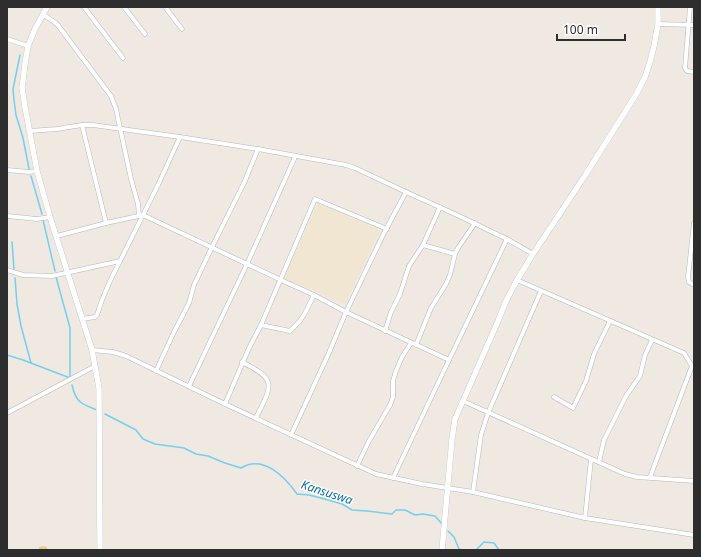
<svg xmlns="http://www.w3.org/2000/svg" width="701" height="557" font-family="'Noto Sans',sans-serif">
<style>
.education{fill:#f0e6d1}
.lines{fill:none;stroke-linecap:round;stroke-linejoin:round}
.stream{stroke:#75cff0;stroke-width:1.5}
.street-casing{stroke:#b4b7c1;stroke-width:5}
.secondary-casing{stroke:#b4b7c1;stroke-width:6}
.primary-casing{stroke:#c9c9c9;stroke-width:7}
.street{stroke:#fff;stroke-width:4}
.secondary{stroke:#fff;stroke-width:5.5}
.primary{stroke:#f2d163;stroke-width:6}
.labels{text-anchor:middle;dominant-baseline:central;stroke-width:3;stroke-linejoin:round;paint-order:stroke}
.water-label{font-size:12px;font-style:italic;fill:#0d6fa3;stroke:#fff}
</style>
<rect width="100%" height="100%" fill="#efe9e1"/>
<path class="education" d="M 318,203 L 380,230 L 345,304 L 284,278 Z"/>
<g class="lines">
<g class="stream">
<path d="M 20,55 L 13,89 L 14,100 L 16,115 L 23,138 L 29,169"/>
<path d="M 31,176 L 42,214"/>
<path d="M 43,220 L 55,271"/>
<path d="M 12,242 L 14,269"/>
<path d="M 15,278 L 17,304 L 21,326 L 31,363"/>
<path d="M 7,355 L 23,360 L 70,378 L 70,328 L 56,277"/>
<path d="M 72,385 C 76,403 82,404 97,410"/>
<path d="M 105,414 L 136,430 L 143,439 L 155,444 L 184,448 L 196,454 L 208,456 L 225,463 L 241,468 C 263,454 285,477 297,494 L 309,495 L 321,498 L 342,504 L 352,510 L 367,511 L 392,514 L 396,510 L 405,510 L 415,515 L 423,514 L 435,516 L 442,524"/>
<path d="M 448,531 L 454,537 L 459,549 L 461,550"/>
<path d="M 476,550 L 484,542 L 494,543 L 499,550"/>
</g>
<defs>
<g id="street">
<path d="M 84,7 L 123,58"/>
<path d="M 124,7 L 145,34"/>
<path d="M 165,7 L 182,29"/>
<path d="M 690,7 L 685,68 L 687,71 L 694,72"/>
<path d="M 44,15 L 57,24 L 111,96 L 116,109 L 131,179 L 138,204 L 139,216"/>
<path d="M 658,24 L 694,25"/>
<path d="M 7,39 L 28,46"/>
<path d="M 82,125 L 106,223"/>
<path d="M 30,131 L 57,129 L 82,125 L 93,125 L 180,137 L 258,149 L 346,165 L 355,168 L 406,192 L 457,215 L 507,239 L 533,254"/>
<path d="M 7,170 L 29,172 L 37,171"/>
<path d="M 7,216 L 37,219 L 50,217"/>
<path d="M 694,223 L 688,277 L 689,282 L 694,285"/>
<path d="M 57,236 L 106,223 L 143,215 L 281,280 L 314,295 L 346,312 L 449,360 L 393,478"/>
<path d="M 423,245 L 455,254"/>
<path d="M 7,270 L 23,275 L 52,276 L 120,261"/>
<path d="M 517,280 L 684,353 L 692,366 L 650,477"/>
<path d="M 82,319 L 95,317 L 97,315 L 102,300 L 110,281 L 158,185 L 180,137"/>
<path d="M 261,325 L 290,331 L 300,321 L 305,313 L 314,295"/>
<path d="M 385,331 L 391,312 L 400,294 L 409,266 L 423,245 L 440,207"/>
<path d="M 416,345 L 431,308 L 446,284 L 450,275 L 455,254 L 458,248 L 475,223"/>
<path d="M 92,350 L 113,352 L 126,356 L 225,404 L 376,474 L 422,484 L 473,492 L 585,518 L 694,535"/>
<path d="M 449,360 L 507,239"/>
<path d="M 242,362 C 278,380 272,385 256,418"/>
<path d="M 156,371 L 174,332 L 189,303 L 194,285 L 212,247 L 244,183 L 258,149"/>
<path d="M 189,386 L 247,264 L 295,157"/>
<path d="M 554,397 L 573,408 L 586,381 L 594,354 L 610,321"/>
<path d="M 463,401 L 625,474 L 637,477 L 694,481"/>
<path d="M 225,404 L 249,348 L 261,325 L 315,199 L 387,229"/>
<path d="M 7,413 L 95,366"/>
<path d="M 291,435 L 328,355 L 346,312 L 383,235 L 406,192"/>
<path d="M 599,462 L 604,440 L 626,396 L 640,376 L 645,355 L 652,340"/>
<path d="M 357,466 L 369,441 L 390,405 L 393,397 L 393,381 L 396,371 L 402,357 L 411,343"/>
<path d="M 473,492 L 481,435 L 488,413 L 541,291"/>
<path d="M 585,518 L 591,459"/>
</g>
<g id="secondary">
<path d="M 47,7 L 35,29 L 28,46 L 25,64 L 22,88 L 25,107 L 37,171 L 50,217 L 92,350 L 99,388 L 100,550"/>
<path d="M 442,550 L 452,439 L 455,419 L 463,401 L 498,321 L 506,301 L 517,280 L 533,254 L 586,174 L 637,93 L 645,77 L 650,62 L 654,46 L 658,24 L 658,7"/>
</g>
<path id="primary" d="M 42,550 L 44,550"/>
</defs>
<use href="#street" class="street-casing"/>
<use href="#secondary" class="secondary-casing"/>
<use href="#primary" class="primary-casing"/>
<use href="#street" class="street"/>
<use href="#secondary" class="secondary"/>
<use href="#primary" class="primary"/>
</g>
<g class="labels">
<g class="water-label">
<text transform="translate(327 492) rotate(18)">Kansuswa</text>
</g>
</g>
<rect width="701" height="557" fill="none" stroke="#2e2e2e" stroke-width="16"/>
<path d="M557 34v6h68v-6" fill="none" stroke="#2e2e2e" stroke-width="2"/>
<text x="563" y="34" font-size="12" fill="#2e2e2e" stroke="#ffffff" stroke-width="3" paint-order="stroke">100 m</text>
</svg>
